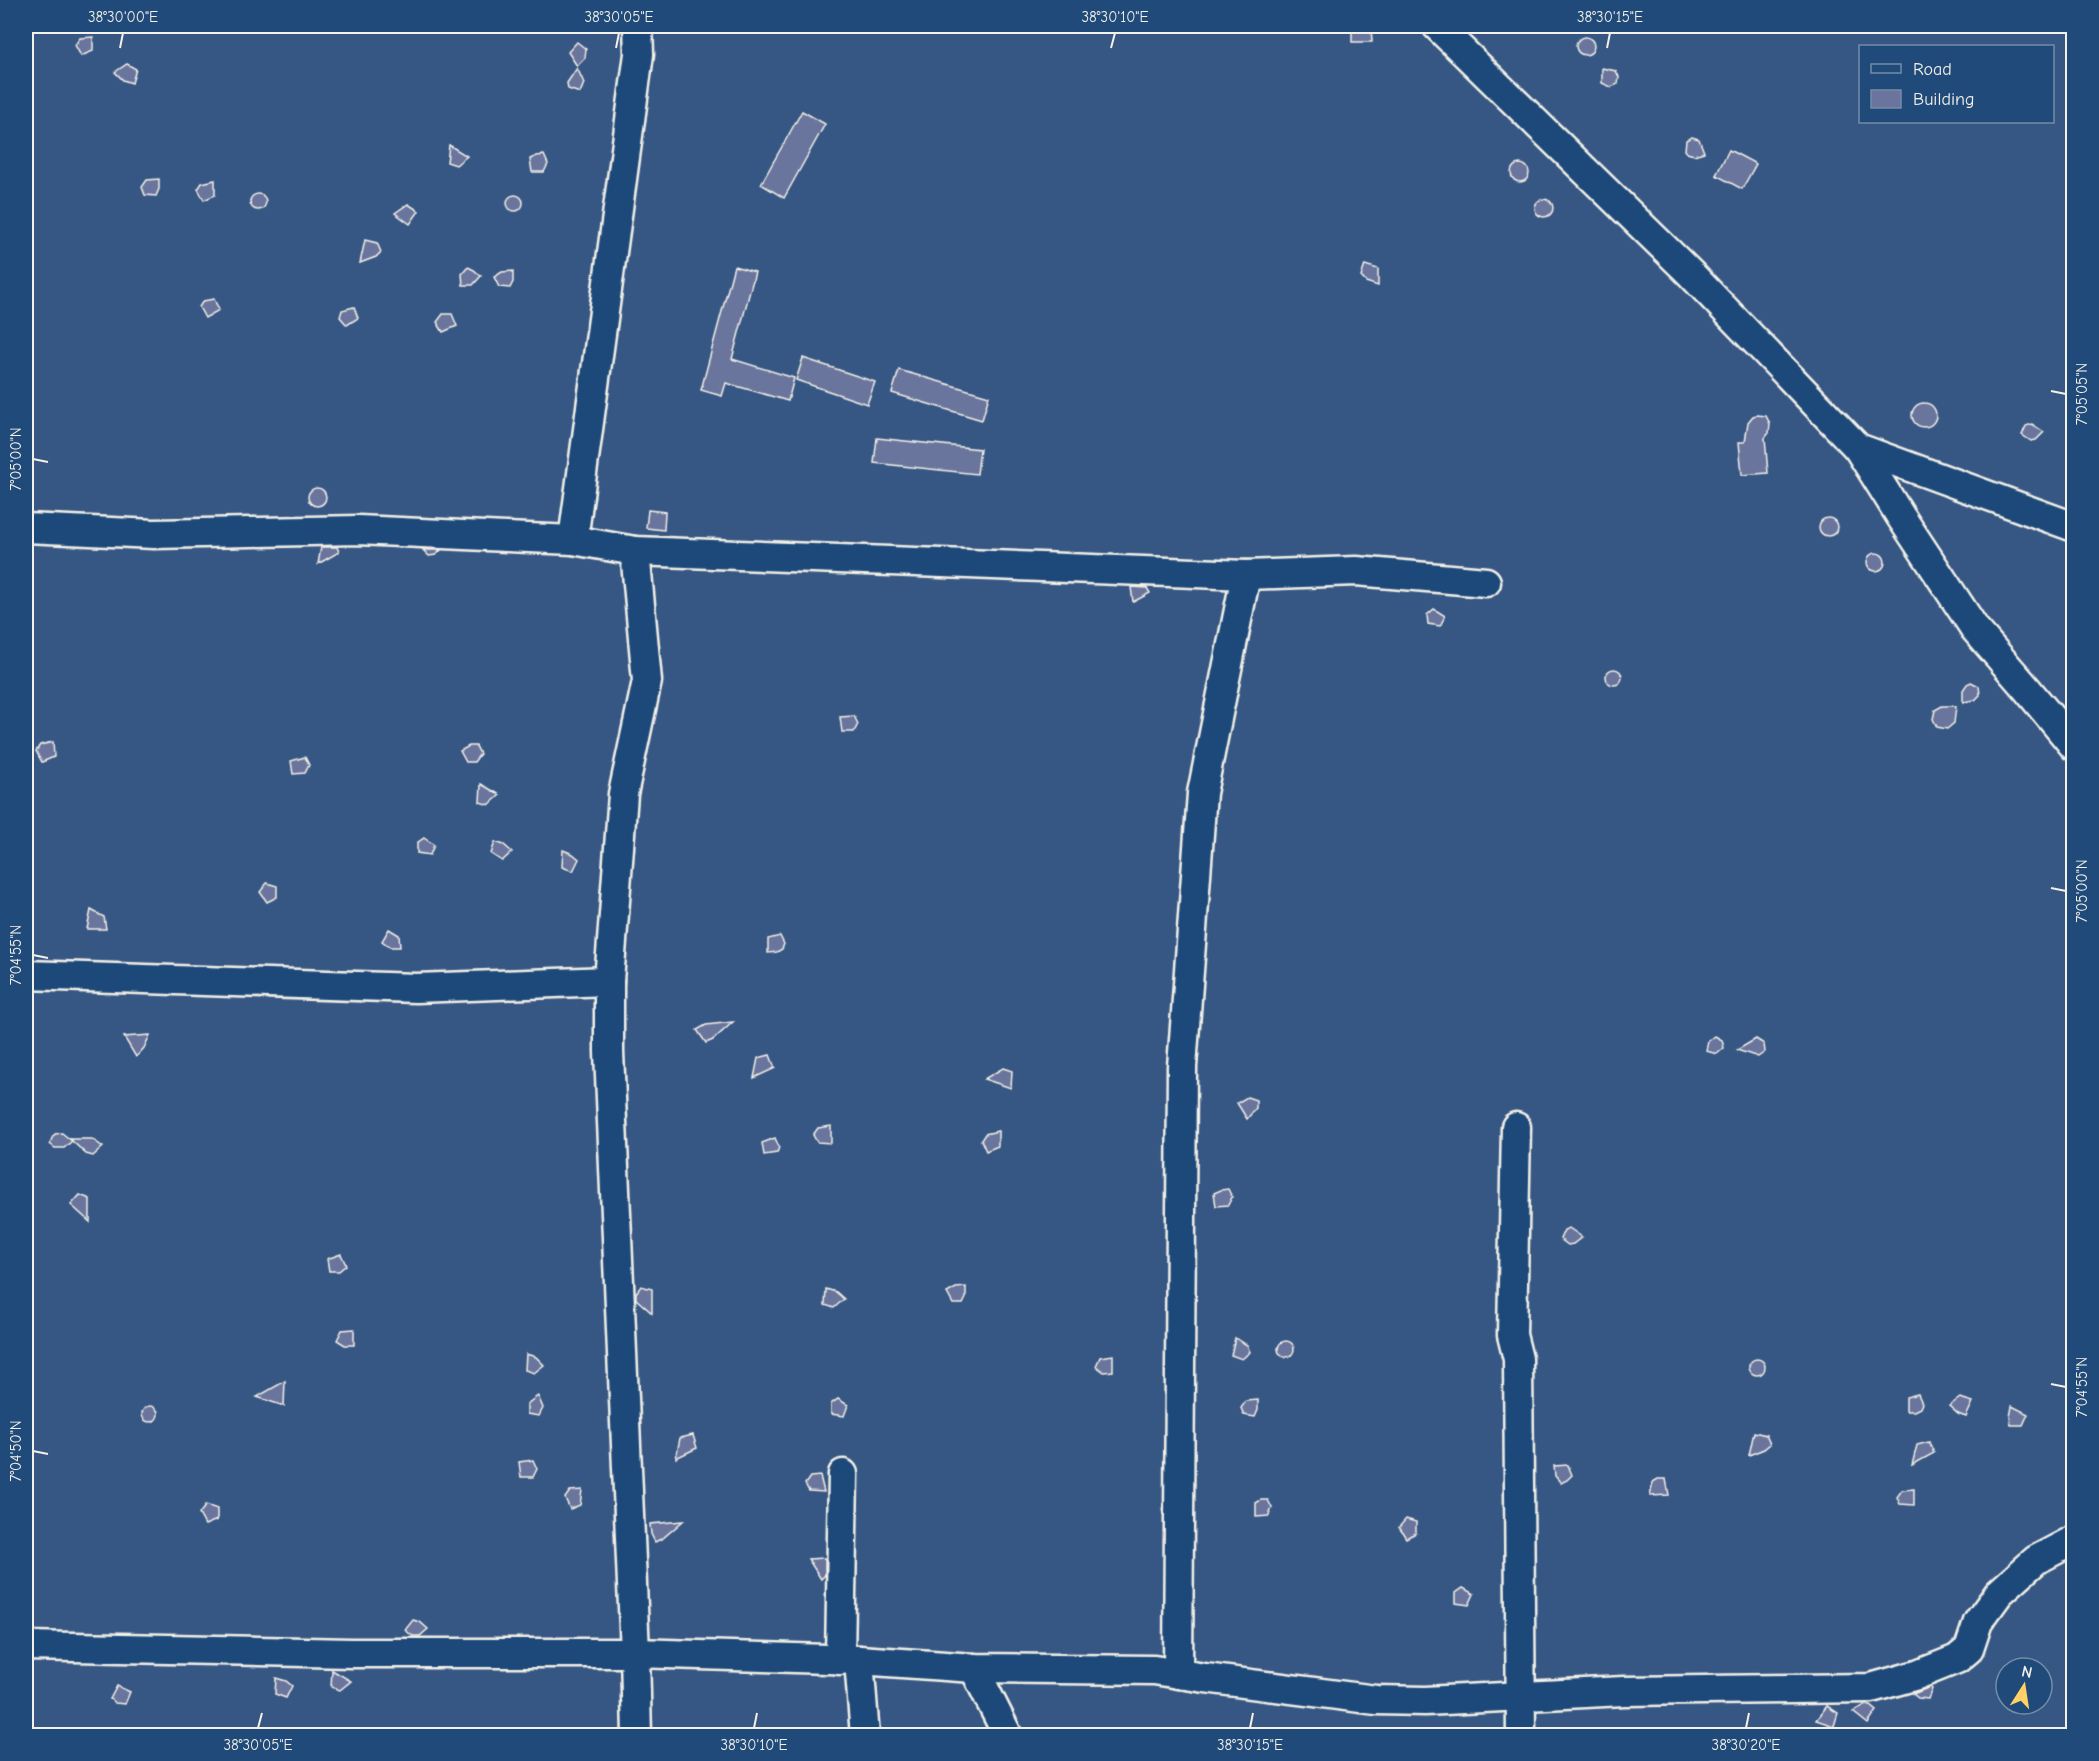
<svg xmlns="http://www.w3.org/2000/svg" width="2099" height="1761" font-family="'Comic Neue',sans-serif">
<style>
.building{fill:#6b749d;stroke:#f4f1e8;stroke-width:1.5}
.lines{fill:none;stroke-linecap:round;stroke-linejoin:round}
.minor-casing{stroke:#f4f1e8;stroke-width:33}
.minor{stroke:#1f4a7a;stroke-width:28}
.ticks{fill:none;stroke:#f4f1e8;stroke-width:2}
.neatline{fill:none;stroke:#f4f1e8;stroke-width:2}
.ticks-label{font-size:15px;text-anchor:middle;fill:#f4f1e8}
</style>
<rect width="100%" height="100%" fill="#365784"/>
<filter id="ink" filterUnits="userSpaceOnUse"><feTurbulence type="fractalNoise" baseFrequency=".0167" numOctaves="2"/><feDisplacementMap in="SourceGraphic" scale="12" xChannelSelector="R" yChannelSelector="G"/><feConvolveMatrix kernelMatrix="1 2 1 2 8 2 1 2 1" color-interpolation-filters="sRGB"/></filter>
<g filter="url(#ink)">
<g class="building">
<path d="M 1352,26 L 1371,26 L 1372,42 L 1352,42 Z"/>
<path d="M 93,37 L 93,51 L 81,56 L 75,45 L 80,38 Z"/>
<circle cx="1585" cy="46" r="9"/>
<path d="M 577,42 L 586,49 L 585,58 L 577,66 L 568,52 Z"/>
<path d="M 127,64 L 136,69 L 132,83 L 123,80 L 115,72 Z"/>
<path d="M 577,68 L 584,83 L 580,93 L 568,89 L 567,83 Z"/>
<path d="M 1602,68 L 1616,71 L 1619,77 L 1618,84 L 1611,87 L 1602,83 Z"/>
<path d="M 802,111 L 825,124 L 784,198 L 761,184 Z"/>
<path d="M 1692,137 L 1699,139 L 1704,152 L 1694,155 L 1687,153 L 1685,150 L 1686,140 Z"/>
<path d="M 449,145 L 467,156 L 456,165 L 447,162 Z"/>
<path d="M 1729,150 L 1756,164 L 1742,189 L 1716,175 Z"/>
<path d="M 544,155 L 548,164 L 544,172 L 532,172 L 530,159 L 537,156 Z"/>
<circle cx="1520" cy="173" r="9"/>
<path d="M 159,179 L 159,189 L 156,196 L 145,195 L 142,187 L 147,180 Z"/>
<path d="M 215,180 L 215,195 L 204,200 L 198,189 L 202,183 Z"/>
<circle cx="258" cy="202" r="8"/>
<circle cx="515" cy="203" r="8"/>
<circle cx="1544" cy="208" r="9"/>
<path d="M 408,204 L 419,211 L 410,224 L 395,213 Z"/>
<path d="M 365,240 L 377,243 L 381,252 L 376,257 L 360,263 Z"/>
<path d="M 1365,265 L 1378,269 L 1378,286 L 1366,282 L 1361,277 Z"/>
<path d="M 734,266 L 755,272 L 732,359 L 794,378 L 788,401 L 726,383 L 722,396 L 701,390 Z"/>
<path d="M 468,267 L 474,270 L 481,276 L 473,285 L 463,285 L 462,274 Z"/>
<path d="M 513,271 L 513,282 L 510,288 L 499,287 L 494,277 L 502,272 Z"/>
<path d="M 214,299 L 219,310 L 205,318 L 199,307 L 203,301 Z"/>
<path d="M 354,307 L 358,318 L 347,325 L 340,317 L 342,310 Z"/>
<path d="M 443,314 L 452,314 L 457,326 L 443,332 L 437,322 Z"/>
<path d="M 803,358 L 875,382 L 867,404 L 796,380 Z"/>
<path d="M 899,370 L 989,396 L 982,420 L 892,393 Z"/>
<circle cx="1924" cy="415" r="12"/>
<path d="M 1757,415 L 1766,416 L 1770,424 L 1769,433 L 1765,438 L 1768,473 L 1742,475 L 1739,442 L 1745,442 L 1748,422 L 1753,416 Z"/>
<path d="M 2032,424 L 2044,432 L 2036,440 L 2031,441 L 2022,435 L 2026,426 Z"/>
<path d="M 877,438 L 980,449 L 977,474 L 874,463 Z"/>
<circle cx="317" cy="497" r="9"/>
<path d="M 648,510 L 665,512 L 664,530 L 646,528 Z"/>
<circle cx="1828" cy="527" r="9"/>
<path d="M 321,547 L 337,547 L 339,552 L 318,564 Z"/>
<path d="M 423,550 L 441,550 L 436,555 L 429,556 Z"/>
<circle cx="1876" cy="562" r="9"/>
<path d="M 1131,587 L 1147,588 L 1150,593 L 1133,602 Z"/>
<path d="M 1434,609 L 1445,616 L 1440,626 L 1428,624 L 1427,615 Z"/>
<circle cx="1614" cy="677" r="8"/>
<path d="M 1971,682 L 1979,686 L 1980,695 L 1975,700 L 1963,702 L 1963,690 L 1967,684 Z"/>
<path d="M 1942,706 L 1956,706 L 1954,723 L 1947,729 L 1937,727 L 1933,719 L 1935,710 Z"/>
<path d="M 854,716 L 858,724 L 854,732 L 842,732 L 840,717 Z"/>
<path d="M 53,742 L 54,757 L 42,762 L 36,751 L 40,745 Z"/>
<path d="M 469,746 L 476,746 L 480,754 L 474,762 L 466,762 L 460,751 Z"/>
<path d="M 305,757 L 309,765 L 305,773 L 293,774 L 291,761 Z"/>
<path d="M 481,784 L 500,795 L 489,805 L 480,802 Z"/>
<path d="M 424,838 L 434,845 L 430,855 L 417,853 L 417,843 Z"/>
<path d="M 495,842 L 504,845 L 512,852 L 502,861 L 491,854 Z"/>
<path d="M 563,850 L 573,854 L 579,859 L 573,871 L 562,867 Z"/>
<path d="M 267,883 L 277,886 L 277,897 L 267,902 L 260,892 Z"/>
<path d="M 91,910 L 104,917 L 106,929 L 87,929 Z"/>
<path d="M 389,929 L 399,935 L 400,947 L 390,947 L 382,941 Z"/>
<path d="M 780,936 L 784,944 L 782,949 L 777,952 L 768,953 L 768,939 Z"/>
<path d="M 733,1022 L 713,1040 L 706,1043 L 697,1030 L 706,1025 Z"/>
<path d="M 150,1035 L 144,1048 L 136,1057 L 124,1037 Z"/>
<path d="M 1715,1036 L 1722,1040 L 1724,1048 L 1717,1054 L 1706,1051 L 1708,1040 Z"/>
<path d="M 1756,1039 L 1764,1044 L 1765,1052 L 1758,1057 L 1737,1050 Z"/>
<path d="M 770,1055 L 775,1068 L 754,1078 L 758,1058 Z"/>
<path d="M 1003,1068 L 1012,1071 L 1011,1088 L 984,1079 Z"/>
<path d="M 1247,1097 L 1256,1100 L 1256,1108 L 1247,1119 L 1237,1103 Z"/>
<path d="M 831,1126 L 831,1143 L 817,1142 L 813,1135 L 818,1128 Z"/>
<path d="M 998,1131 L 998,1146 L 986,1151 L 981,1140 L 985,1134 Z"/>
<path d="M 62,1133 L 72,1141 L 64,1148 L 55,1148 L 50,1144 L 52,1138 L 55,1134 Z"/>
<path d="M 775,1138 L 779,1147 L 777,1153 L 764,1155 L 762,1143 Z"/>
<path d="M 70,1139 L 92,1139 L 103,1147 L 93,1156 L 86,1154 Z"/>
<path d="M 1228,1189 L 1232,1197 L 1228,1205 L 1216,1206 L 1214,1193 L 1221,1190 Z"/>
<path d="M 80,1195 L 90,1199 L 90,1222 L 71,1205 Z"/>
<path d="M 1569,1228 L 1582,1237 L 1573,1244 L 1568,1245 L 1560,1239 L 1564,1230 Z"/>
<path d="M 341,1254 L 346,1265 L 339,1271 L 329,1271 L 327,1259 Z"/>
<path d="M 641,1286 L 652,1289 L 652,1313 L 636,1299 L 636,1293 Z"/>
<path d="M 966,1287 L 966,1298 L 963,1304 L 953,1304 L 947,1293 L 956,1288 Z"/>
<path d="M 826,1289 L 836,1292 L 844,1299 L 834,1308 L 825,1305 Z"/>
<path d="M 354,1329 L 354,1345 L 345,1345 L 337,1340 L 342,1330 Z"/>
<path d="M 1235,1338 L 1247,1345 L 1250,1352 L 1242,1359 L 1231,1355 Z"/>
<circle cx="1286" cy="1349" r="8"/>
<path d="M 526,1354 L 536,1357 L 544,1365 L 534,1373 L 525,1370 Z"/>
<path d="M 1113,1355 L 1113,1371 L 1104,1372 L 1096,1366 L 1100,1357 Z"/>
<circle cx="1757" cy="1367" r="8"/>
<path d="M 285,1381 L 284,1406 L 257,1397 Z"/>
<path d="M 1918,1394 L 1922,1403 L 1920,1408 L 1914,1411 L 1906,1411 L 1906,1397 Z"/>
<path d="M 538,1396 L 543,1408 L 539,1416 L 527,1414 L 527,1404 Z"/>
<path d="M 1960,1398 L 1973,1402 L 1966,1417 L 1958,1414 L 1949,1406 Z"/>
<path d="M 838,1399 L 848,1405 L 844,1416 L 831,1414 L 831,1404 Z"/>
<path d="M 1258,1400 L 1258,1410 L 1255,1417 L 1244,1415 L 1241,1408 L 1246,1401 Z"/>
<circle cx="150" cy="1414" r="8"/>
<path d="M 2012,1406 L 2028,1414 L 2023,1425 L 2011,1425 L 2010,1417 Z"/>
<path d="M 1754,1432 L 1766,1435 L 1770,1444 L 1764,1449 L 1749,1455 Z"/>
<path d="M 693,1435 L 697,1448 L 676,1458 L 680,1438 Z"/>
<path d="M 1929,1442 L 1934,1453 L 1912,1465 L 1917,1445 Z"/>
<path d="M 533,1460 L 537,1469 L 533,1477 L 521,1477 L 519,1462 Z"/>
<path d="M 1568,1465 L 1572,1475 L 1567,1480 L 1561,1483 L 1555,1476 L 1554,1466 Z"/>
<path d="M 820,1476 L 824,1492 L 809,1491 L 805,1484 L 810,1477 Z"/>
<path d="M 1658,1479 L 1666,1479 L 1669,1495 L 1650,1496 L 1653,1482 Z"/>
<path d="M 1914,1489 L 1914,1505 L 1900,1504 L 1897,1497 L 1902,1490 Z"/>
<path d="M 582,1490 L 580,1505 L 570,1509 L 565,1498 L 570,1491 Z"/>
<path d="M 1261,1500 L 1268,1500 L 1272,1508 L 1269,1516 L 1256,1517 L 1256,1503 Z"/>
<path d="M 206,1505 L 217,1509 L 217,1520 L 205,1525 L 199,1514 Z"/>
<path d="M 1406,1519 L 1416,1522 L 1416,1533 L 1406,1538 L 1399,1527 Z"/>
<path d="M 683,1521 L 663,1538 L 655,1542 L 651,1534 L 650,1524 Z"/>
<path d="M 825,1558 L 825,1575 L 821,1579 L 808,1559 Z"/>
<path d="M 1463,1588 L 1474,1594 L 1469,1605 L 1456,1603 L 1456,1593 Z"/>
<path d="M 413,1620 L 420,1622 L 428,1629 L 420,1636 L 413,1636 L 405,1630 Z"/>
<path d="M 332,1670 L 351,1681 L 340,1690 L 331,1687 Z"/>
<path d="M 276,1678 L 286,1681 L 292,1686 L 286,1698 L 275,1694 Z"/>
<path d="M 117,1686 L 130,1692 L 125,1704 L 115,1703 L 110,1699 Z"/>
<path d="M 1930,1687 L 1932,1689 L 1928,1699 L 1918,1698 L 1913,1694 Z"/>
<path d="M 1865,1705 L 1871,1706 L 1877,1711 L 1868,1724 L 1853,1712 Z"/>
<path d="M 1827,1706 L 1838,1713 L 1834,1726 L 1816,1720 Z"/>
</g>
<g class="lines">
<defs>
<g id="minor">
<path d="M 1437,26 L 1690,273 L 1858,448 L 2074,527"/>
<path d="M 1858,448 L 1901,517 L 1975,629 L 2027,689 L 2074,746"/>
<path d="M 26,528 L 154,534 L 358,530 L 573,540 L 635,551 L 1246,575 L 1356,571 L 1486,582"/>
<path d="M 573,540 L 639,54 L 638,26"/>
<path d="M 635,551 L 647,681 L 623,794 L 609,981 L 609,1052 L 635,1653 L 637,1736"/>
<path d="M 26,975 L 416,988 L 609,981"/>
<path d="M 1516,1127 L 1512,1335 L 1518,1359 L 1521,1736"/>
<path d="M 26,1646 L 351,1653 L 635,1653 L 859,1660 L 974,1668 L 1154,1670 L 1205,1678 L 1376,1700 L 1425,1701 L 1624,1691 L 1871,1688 L 1917,1675 L 1957,1659 L 1969,1649 L 1978,1622 L 1999,1593 L 2036,1560 L 2074,1540"/>
<path d="M 840,1660 L 843,1474"/>
<path d="M 859,1660 L 865,1736"/>
<path d="M 974,1668 L 1008,1736"/>
<path d="M 1178,1674 L 1182,1067 L 1202,793 L 1246,575"/>
</g>
</defs>
<use href="#minor" class="minor-casing"/>
<use href="#minor" class="minor"/>
</g>
</g>
<path class="ticks" d="M 120,48 L 123,33M 616,48 L 619,33M 1111,48 L 1115,33M 1607,48 L 1610,33M 2051,391 L 2066,394M 33,459 L 48,462M 2051,888 L 2066,891M 33,955 L 48,958M 2051,1384 L 2066,1387M 33,1451 L 48,1454M 258,1728 L 262,1713M 754,1728 L 757,1713M 1250,1728 L 1253,1713M 1746,1728 L 1749,1713"/>
<rect width="2099" height="1761" fill="none" stroke="#1f4a7a" stroke-width="66"/>
<rect x="1859" y="45" width="195" height="78" fill="#1f4a7a" stroke="#748da6" stroke-width="1.5"/>
<rect x="1871" y="64" width="30" height="9" fill="#1f4a7a" stroke="#748da6" stroke-width="1.5"/>
<text x="1913" y="75" font-size="18" fill="#f4f1e8">Road</text>
<rect x="1871" y="90" width="30" height="18" fill="#6b749d" stroke="#748da6" stroke-width="1.5"/>
<text x="1913" y="105" font-size="18" fill="#f4f1e8">Building</text>
<g transform="translate(2024 1686) rotate(12)"><circle r="28" fill="#1f4a7a" stroke="#748da6" stroke-width="1.5"/>
<path d="M0-4.5L10 22L0 15L-10 22Z" fill="#ffd166"/>
<text y="-9" font-size="16" font-weight="bold" text-anchor="middle" fill="#f4f1e8">N</text>
</g>
<rect x="33" y="33" width="2033" height="1695" class="neatline"/>
<g class="ticks-label">
<text x="123" y="22">38°30'00"E</text>
<text x="619" y="22">38°30'05"E</text>
<text x="1115" y="22">38°30'10"E</text>
<text x="1610" y="22">38°30'15"E</text>
<text transform="translate(2082 394) rotate(-90)" y="5">7°05'05"N</text>
<text transform="translate(16 459) rotate(-90)" y="5">7°05'00"N</text>
<text transform="translate(2082 891) rotate(-90)" y="5">7°05'00"N</text>
<text transform="translate(16 955) rotate(-90)" y="5">7°04'55"N</text>
<text transform="translate(2082 1387) rotate(-90)" y="5">7°04'55"N</text>
<text transform="translate(16 1451) rotate(-90)" y="5">7°04'50"N</text>
<text x="258" y="1750">38°30'05"E</text>
<text x="754" y="1750">38°30'10"E</text>
<text x="1250" y="1750">38°30'15"E</text>
<text x="1746" y="1750">38°30'20"E</text>
</g>
</svg>
